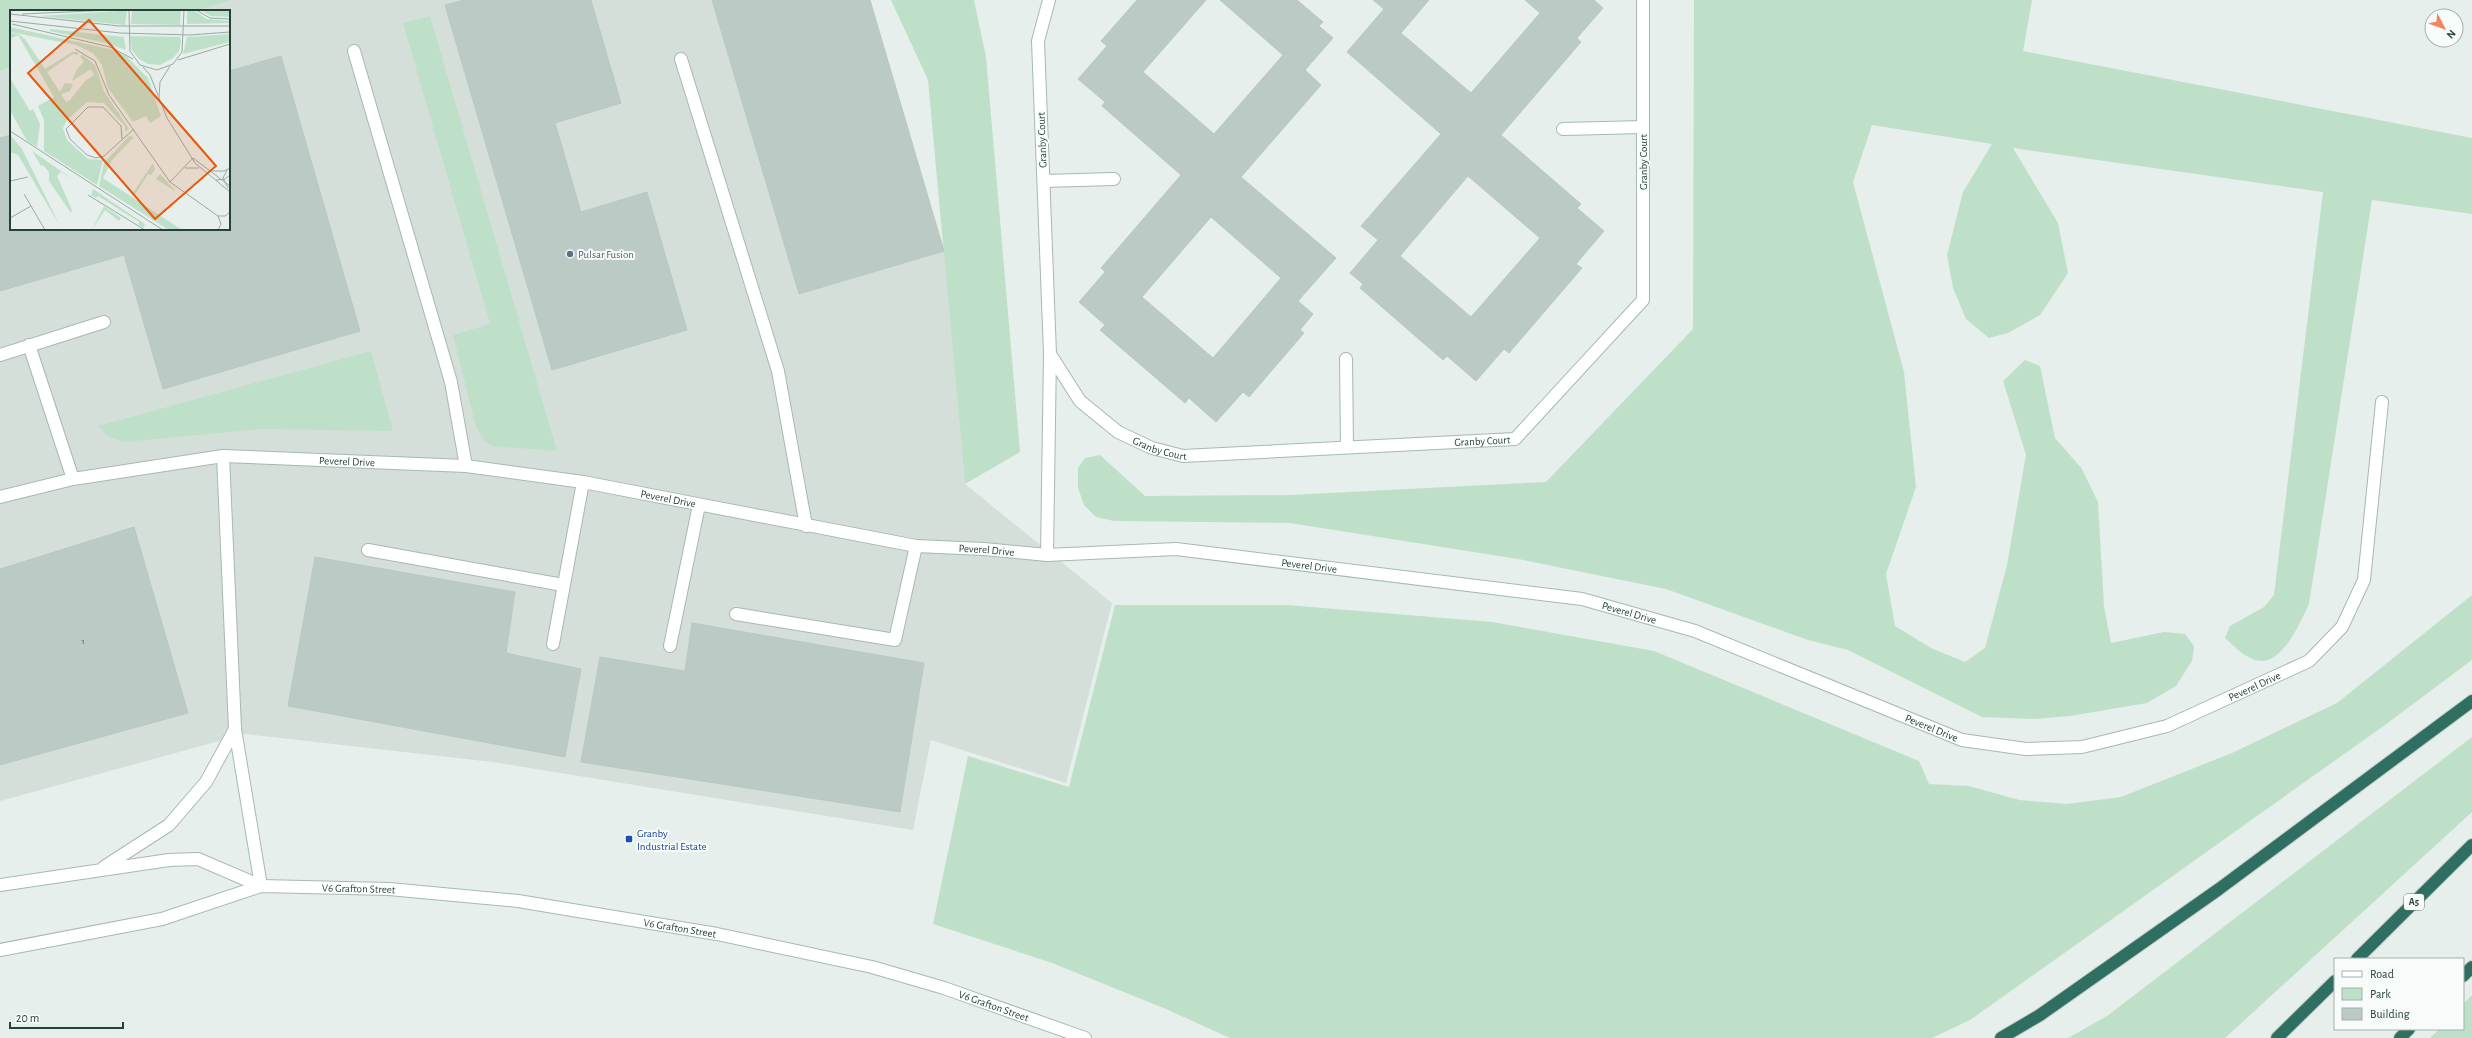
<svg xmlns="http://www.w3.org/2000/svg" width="2472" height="1038" font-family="'Alegreya Sans',sans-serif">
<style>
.built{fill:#d4dfda}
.green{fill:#bfe0c8}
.building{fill:#bbcac4;stroke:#b8c9c2;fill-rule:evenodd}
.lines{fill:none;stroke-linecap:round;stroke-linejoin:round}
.minor-casing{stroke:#a8b8b2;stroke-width:14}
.highway-casing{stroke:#c2cac8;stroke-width:14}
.minor{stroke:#fff;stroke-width:12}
.highway{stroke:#2f6f62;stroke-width:12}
.service-dot{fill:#5c6f8a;stroke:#f7fbf9;stroke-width:1.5}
.transit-dot{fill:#1a4fb4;stroke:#f7fbf9;stroke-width:1.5}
.labels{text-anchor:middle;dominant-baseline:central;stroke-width:4;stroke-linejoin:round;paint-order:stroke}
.number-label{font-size:9px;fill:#4a645c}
.shield{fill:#f7fbf9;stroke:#637a73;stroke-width:1}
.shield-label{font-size:10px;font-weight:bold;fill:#24423a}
.street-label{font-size:11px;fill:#24423a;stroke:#f7fbf9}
.service-label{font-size:11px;fill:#4e5e75;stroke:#f7fbf9;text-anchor:start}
.transit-label{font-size:11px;fill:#164399;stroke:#f7fbf9;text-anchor:start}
.inset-road{fill:none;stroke:#98aaa4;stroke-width:1}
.view{fill:#e8590c;fill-opacity:0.15;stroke:#e8590c;stroke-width:2}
.inset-edge{fill:none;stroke:#24423a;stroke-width:2}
</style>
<rect width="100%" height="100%" fill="#e6efeb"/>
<path class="built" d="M 233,0 L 868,0 L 944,251 L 965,484 L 1112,603 L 1066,783 L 931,740 L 913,830 L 492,762 L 245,734 L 0,801 L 0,71 L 11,67 L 11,229 L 229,229 L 229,11 L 196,11 Z"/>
<g class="green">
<path d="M 0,0 L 233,0 L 196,11 L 11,11 L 11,67 L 0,71 Z"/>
<path d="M 891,0 L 974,0 L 986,57 L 1020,452 L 965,484 L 928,80 Z"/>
<path d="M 1694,0 L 2032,0 L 2023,51 L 2472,138 L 2472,214 L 2372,200 L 2309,604 C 2301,621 2281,669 2255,660 C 2243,656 2234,646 2225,638 L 2230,626 L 2264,607 L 2274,595 L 2323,192 L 2013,148 L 2058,223 L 2068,273 L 2040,315 L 2008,333 L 1989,338 L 1966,319 L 1953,288 L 1947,255 L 1963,192 L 1992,144 L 1872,125 L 1853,182 L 1904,372 L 1916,487 L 1886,574 L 1895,626 L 1931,648 L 1965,662 L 1985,648 L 2007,565 L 2026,455 L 2003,381 L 2025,360 L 2040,366 L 2055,438 L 2082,469 L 2098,502 L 2104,607 L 2111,643 L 2164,632 L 2185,634 L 2194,646 L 2192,661 L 2176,686 L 2147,703 L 2070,716 L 2035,719 L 1982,717 L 1848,650 L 1808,640 L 1666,589 L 1518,559 L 1290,523 L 1114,521 L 1096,517 L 1084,505 L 1078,488 L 1078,468 L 1085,458 L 1100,455 L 1145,496 L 1289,495 L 1546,482 L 1693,329 Z"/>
<path d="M 430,16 L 557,451 L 492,446 L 485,442 L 476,427 L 453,335 L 490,324 L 403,23 Z"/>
<path d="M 371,351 L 393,431 L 260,429 L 124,442 L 109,437 L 98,426 Z"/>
<path d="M 2472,595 L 2472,660 L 2385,725 L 1970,1020 L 1932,1038 L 1230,1038 L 1166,1009 L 1052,963 L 933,924 L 968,756 L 1069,787 L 1115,605 L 1287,605 L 1492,622 L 1654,651 L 1919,761 L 1929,784 L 1969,786 L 2019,800 L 2067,804 L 2121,797 L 2232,753 L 2337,703 Z"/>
<path d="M 2472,737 L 2472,812 L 2225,1038 L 2068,1038 L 2107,1016 Z"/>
<path d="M 2472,995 L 2472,1038 L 2430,1038 L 2439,1029 L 2463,1029 L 2463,1004 Z"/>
</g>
<g class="building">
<path d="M 464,0 L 591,0 L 621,103 L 555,123 L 581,212 L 647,192 L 687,330 L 552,370 L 445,5 Z"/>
<path d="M 712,0 L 870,0 L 944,251 L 799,294 Z"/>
<path d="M 1137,0 L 1206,0 L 1143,72 L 1214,134 L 1283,55 L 1220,0 L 1297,0 L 1323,22 L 1319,26 L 1333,38 L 1305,70 L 1321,85 L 1241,177 L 1336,258 L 1298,301 L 1313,314 L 1300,330 L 1304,333 L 1249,397 L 1243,392 L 1216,422 L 1189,398 L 1185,403 L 1100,330 L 1105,325 L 1079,302 L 1105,272 L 1101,268 L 1181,175 L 1102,106 L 1105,102 L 1078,79 L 1107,46 L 1101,41 ZM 1211,217 L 1281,278 L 1213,358 L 1142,297 Z"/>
<path d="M 1373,0 L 1429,0 L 1401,33 L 1471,93 L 1540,13 L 1525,0 L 1594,0 L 1603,8 L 1577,38 L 1581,42 L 1501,135 L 1581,204 L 1577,208 L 1604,231 L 1576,264 L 1582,268 L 1509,353 L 1504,349 L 1476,381 L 1447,356 L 1443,360 L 1360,288 L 1363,284 L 1350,273 L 1378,240 L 1361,226 L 1441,134 L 1347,52 L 1384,9 ZM 1468,176 L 1540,238 L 1471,317 L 1400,256 Z"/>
<path d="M 281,56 L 360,331 L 163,389 L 124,255 L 0,291 L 0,138 L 11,135 L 11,229 L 229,229 L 229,71 Z"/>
<path d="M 134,527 L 188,713 L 0,765 L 0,569 Z"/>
<path d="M 315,557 L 515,592 L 506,653 L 581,669 L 565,757 L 288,706 Z"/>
<path d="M 692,623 L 924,663 L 900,812 L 581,762 L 600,657 L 685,671 Z"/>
</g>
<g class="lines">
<defs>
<g id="minor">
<path d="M 354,51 L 451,382 L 466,466"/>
<path d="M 681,59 L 778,371 L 806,526"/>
<path d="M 1563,129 L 1643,127"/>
<path d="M 1044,181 L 1114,179"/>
<path d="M 29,345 L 73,479"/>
<path id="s1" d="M 1050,354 L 1080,401 L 1118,432 L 1152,448 L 1183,456 L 1515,439 L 1643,300 L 1643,0"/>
<path d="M 0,355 L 104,322"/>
<path d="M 1346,359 L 1347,447"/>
<path d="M 223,456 L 235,729 L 261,886"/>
<path id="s2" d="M 0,497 L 73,479 L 223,456 L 466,466 L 583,482 L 916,546 L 984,549 L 1047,555 L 1176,549 L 1582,599 L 1695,631 L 1962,740 L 2026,749 L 2082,747 L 2167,726 L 2309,661 L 2342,627 L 2364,580 L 2382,402"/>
<path d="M 368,550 L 563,585"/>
<path d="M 1047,555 L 1050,354 L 1038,41 L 1049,0"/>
<path d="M 736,614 L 895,640 L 916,546"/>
<path d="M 553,644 L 583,482"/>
<path d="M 670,646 L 699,505"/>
<path d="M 104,867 L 169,825 L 206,782 L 235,729"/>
<path d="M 0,885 L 169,860 L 198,859 L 261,886"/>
<path id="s3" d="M 0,950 L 162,919 L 261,886 L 389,889 L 518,901 L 717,934 L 872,967 L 944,988 L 1085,1038"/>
</g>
<g id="highway">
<path d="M 2357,959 L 2472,845"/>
<path d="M 2463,976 L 2472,967"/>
<path d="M 2001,1038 L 2040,1015 L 2219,889 L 2472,701"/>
<path d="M 2277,1038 L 2335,981"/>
<path d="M 2400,1038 L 2409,1029"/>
</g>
</defs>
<use href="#minor" class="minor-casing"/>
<use href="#highway" class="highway-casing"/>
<use href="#minor" class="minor"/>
<use href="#highway" class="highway"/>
</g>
<circle class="service-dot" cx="570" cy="254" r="4"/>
<rect class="transit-dot" x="625" y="835" width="8" height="8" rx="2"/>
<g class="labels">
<g class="number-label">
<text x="83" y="641">1</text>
</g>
<rect class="shield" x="2404" y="894" width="20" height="16" rx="3"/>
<g class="shield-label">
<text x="2414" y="902">A5</text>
</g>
<g class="street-label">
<text transform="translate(1042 140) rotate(-92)">Granby Court</text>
<text transform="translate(1643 162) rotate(-90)">Granby Court</text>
<text stroke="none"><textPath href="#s1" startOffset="474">Granby Court</textPath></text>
<text stroke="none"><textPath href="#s1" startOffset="150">Granby Court</textPath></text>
<text stroke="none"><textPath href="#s2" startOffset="351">Peverel Drive</textPath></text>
<text stroke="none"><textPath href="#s2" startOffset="675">Peverel Drive</textPath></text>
<text stroke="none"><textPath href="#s2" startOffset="998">Peverel Drive</textPath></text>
<text stroke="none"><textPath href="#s2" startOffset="1322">Peverel Drive</textPath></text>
<text stroke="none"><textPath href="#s2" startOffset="1646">Peverel Drive</textPath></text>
<text stroke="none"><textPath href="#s2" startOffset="2307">Peverel Drive</textPath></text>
<text stroke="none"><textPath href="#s2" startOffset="1970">Peverel Drive</textPath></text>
<text stroke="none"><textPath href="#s3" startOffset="367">V6 Grafton Street</textPath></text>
<text stroke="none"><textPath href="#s3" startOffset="691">V6 Grafton Street</textPath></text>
<text stroke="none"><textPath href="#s3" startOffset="1015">V6 Grafton Street</textPath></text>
</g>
<g class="service-label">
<text x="578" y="254">Pulsar Fusion</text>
</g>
<g class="transit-label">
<text x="637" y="833">Granby<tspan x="637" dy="13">Industrial Estate</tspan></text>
</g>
</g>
<g transform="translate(10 10)">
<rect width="220" height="220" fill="#e6efeb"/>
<path d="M 117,0 L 115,15 L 29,6 L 109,1 ZM 122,0 L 171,0 L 170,15 L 121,14 ZM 177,0 L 183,0 L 197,9 L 220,11 L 220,13 L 177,14 ZM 191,0 L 220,0 L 220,7 L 200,6 ZM 0,17 L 104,40 L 117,47 L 138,68 L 151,106 L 140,113 L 136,106 L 123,112 L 98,78 L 92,55 L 83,43 L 66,35 L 0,22 ZM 40,19 L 114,27 L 116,40 L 96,33 L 40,21 ZM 0,23 L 8,24 L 15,29 L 35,59 L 62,42 L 68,42 L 68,45 L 63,44 L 37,62 L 50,82 L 55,73 L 63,74 L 60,81 L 51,84 L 56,92 L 60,90 L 75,71 L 84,65 L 81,59 L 62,71 L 67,59 L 74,52 L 70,46 L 73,45 L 85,55 L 94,81 L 119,119 L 115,121 L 115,116 L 94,93 L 77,92 L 57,110 L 53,118 L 57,130 L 78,149 L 93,150 L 87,175 L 34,141 L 34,110 L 28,96 L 44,87 L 8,25 L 0,29 ZM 220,24 L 220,32 L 173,44 L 177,27 ZM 120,26 L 170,27 L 171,32 L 169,41 L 163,48 L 150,55 L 138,54 L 129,49 L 122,40 ZM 0,68 L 20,101 L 23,99 L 30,114 L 27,137 L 17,131 L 0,100 ZM 0,125 L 12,139 L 50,216 L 8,145 L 0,142 ZM 119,126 L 124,127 L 102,150 L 93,168 L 172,220 L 159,220 L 89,176 L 94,153 ZM 22,141 L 64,170 L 51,162 L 47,166 L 62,200 L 61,203 L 39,171 L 39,162 L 33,155 L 31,156 ZM 143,153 L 145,159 L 141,165 L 138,164 L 125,184 L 123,183 ZM 150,164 L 164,179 L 165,181 L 146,169 ZM 83,179 L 135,214 L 133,218 L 128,214 L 129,212 L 88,186 L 86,188 L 81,185 ZM 94,196 L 111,208 L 109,211 L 95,200 L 82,220 Z" fill="#bfe0c8"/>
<path class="inset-road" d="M 119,0 L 120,41 L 130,55 L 147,60 L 163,54 L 172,42 L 174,0M 186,0 L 200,8 L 220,9M 0,4 L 109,16 L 220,16M 12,4 L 101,0M 0,11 L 110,23 L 180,25 L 220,22M 2,14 L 100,37 L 123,49M 65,39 L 85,51 L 99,85 L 160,172 L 208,206M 168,50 L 220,34M 133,57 L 140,65 L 157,108 L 185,153 L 220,182M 149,87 L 150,72 L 160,56M 0,121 L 153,220M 112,129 L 111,116 L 93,97 L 78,97 L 56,119 L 60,129 L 77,145 L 86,148 L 94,146 L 124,119M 183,148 L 220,176M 175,158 L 189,158M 217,160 L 213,168 L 218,178M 202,161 L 214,161 L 220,158M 206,170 L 215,169 L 220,165M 0,171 L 18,167M 160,172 L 183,148M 14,184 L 35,220M 78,185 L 135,220M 0,208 L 21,196M 208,220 L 211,214 L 208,206 L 215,206 L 220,202"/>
<path class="view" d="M 79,10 L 206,156 L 145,209 L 18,63 Z"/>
<rect width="220" height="220" class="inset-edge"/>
</g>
<rect x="2334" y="958" width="130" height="72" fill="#f7fbf9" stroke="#a3b1ad"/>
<rect x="2342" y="971" width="20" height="6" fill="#ffffff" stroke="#a3b1ad"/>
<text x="2370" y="978" font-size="12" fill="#24423a">Road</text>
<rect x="2342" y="988" width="20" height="12" fill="#bfe0c8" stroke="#a3b1ad"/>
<text x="2370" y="998" font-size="12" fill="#24423a">Park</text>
<rect x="2342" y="1008" width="20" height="12" fill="#bbcac4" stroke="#a3b1ad"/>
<text x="2370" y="1018" font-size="12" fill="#24423a">Building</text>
<g transform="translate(2444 28) rotate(131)"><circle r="19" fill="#f7fbf9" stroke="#a3b1ad"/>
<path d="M0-3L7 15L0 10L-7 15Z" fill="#f4845f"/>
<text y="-6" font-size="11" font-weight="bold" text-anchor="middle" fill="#24423a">N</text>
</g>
<path d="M10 1022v6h113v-6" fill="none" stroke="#24423a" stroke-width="2"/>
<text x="16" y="1022" font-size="12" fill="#24423a" stroke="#f7fbf9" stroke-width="3" paint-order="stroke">20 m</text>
</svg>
